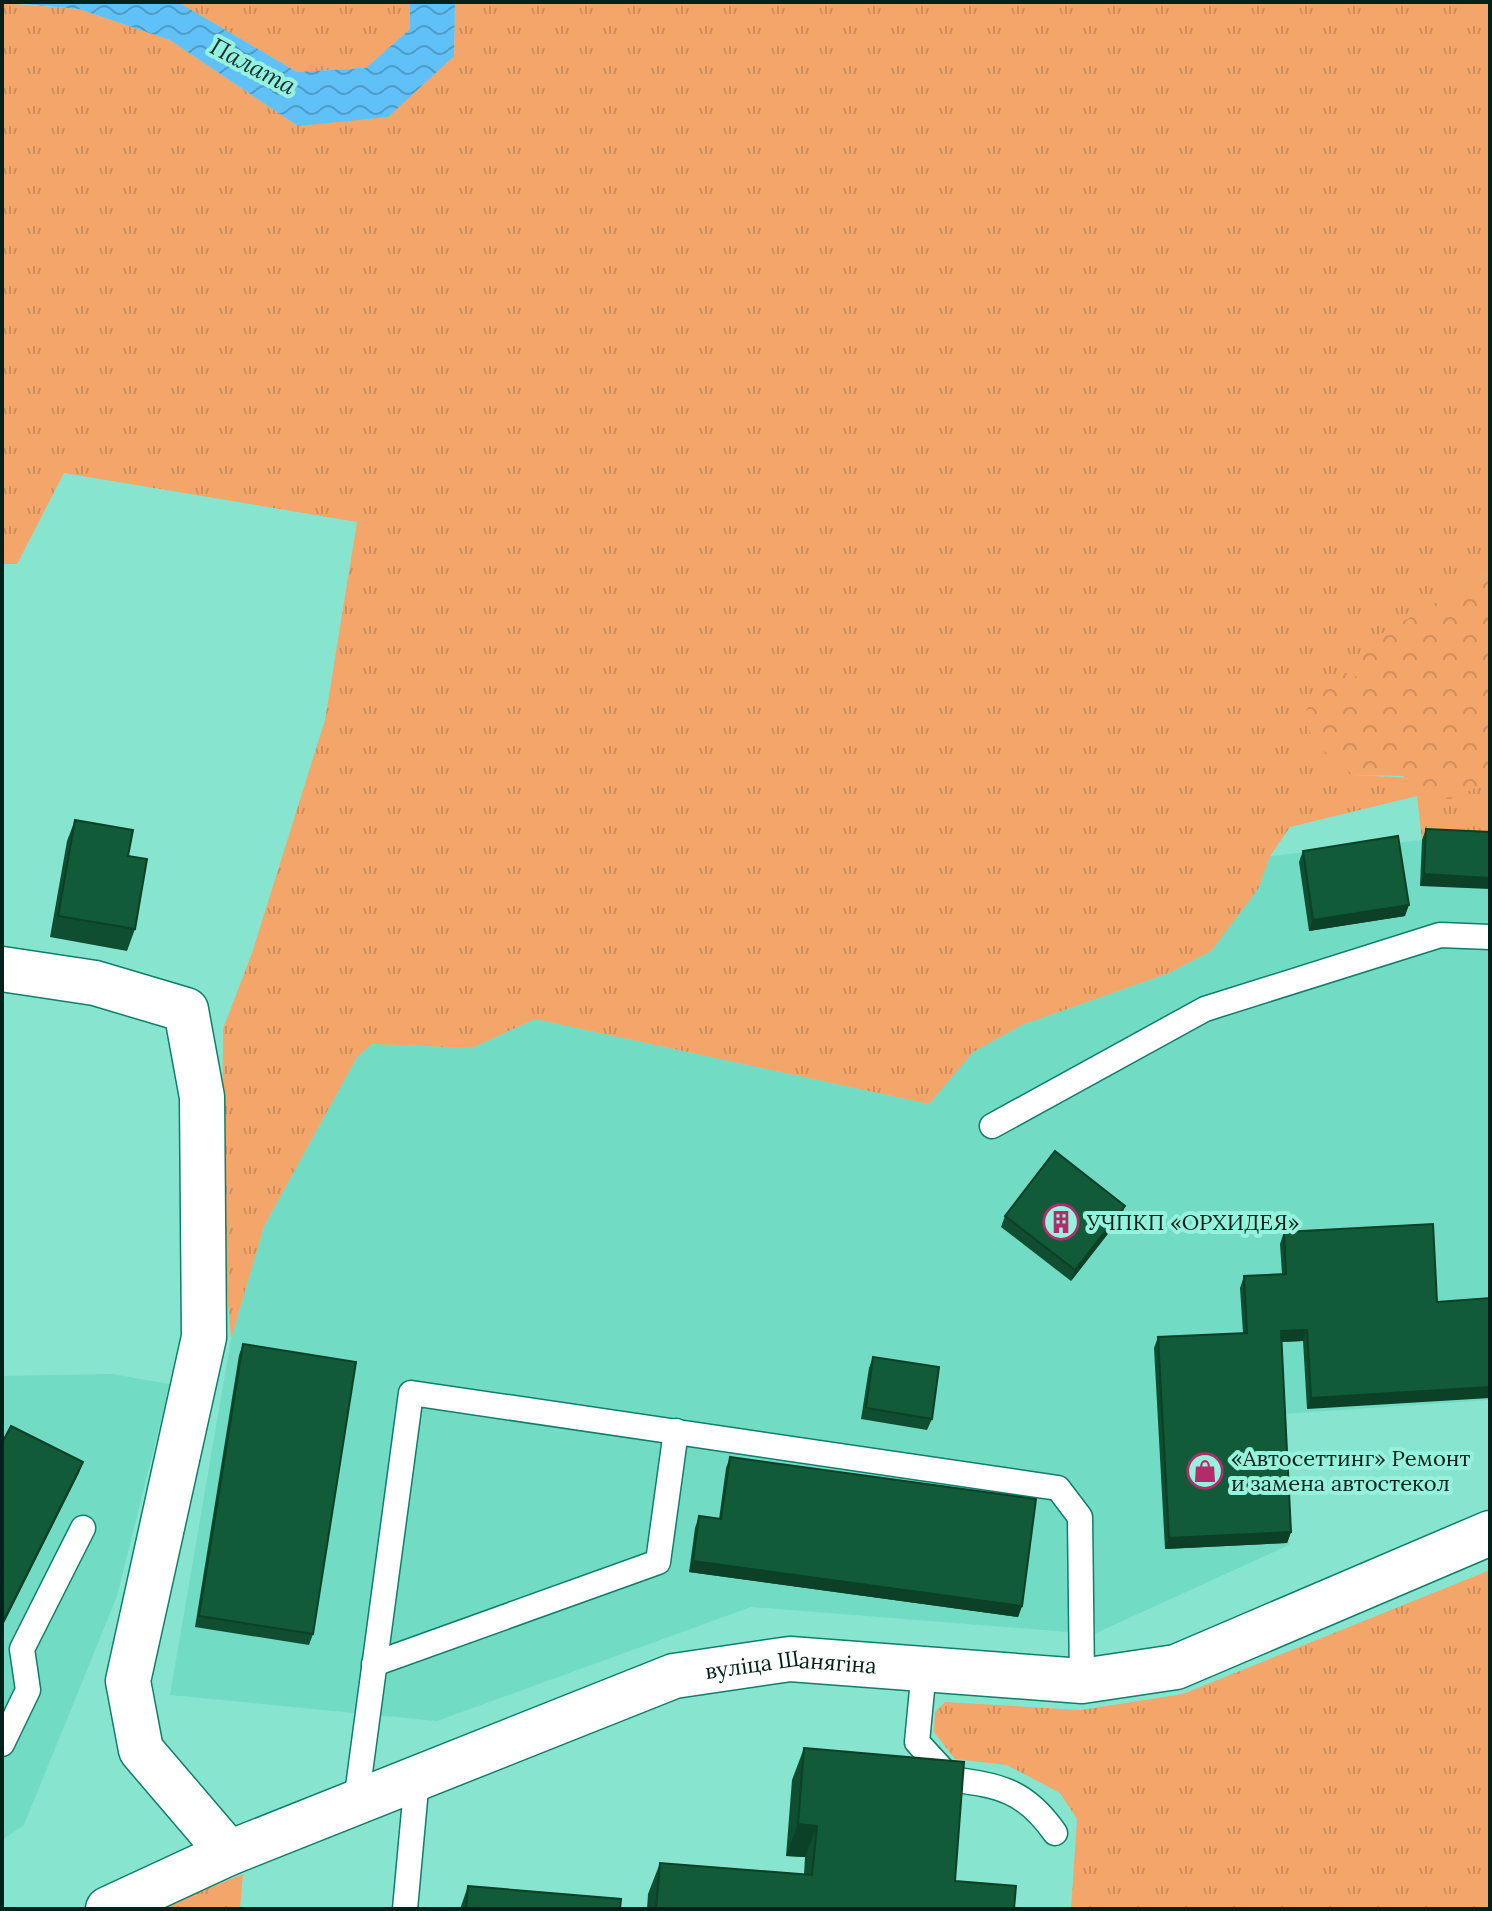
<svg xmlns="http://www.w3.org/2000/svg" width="1492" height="1911" font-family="Lora,serif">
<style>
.built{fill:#71dbc4}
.grass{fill:url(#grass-tufts)}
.forest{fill:url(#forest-crowns)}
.water{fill:url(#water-waves)}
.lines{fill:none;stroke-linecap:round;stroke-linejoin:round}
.lane-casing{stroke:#0f7e6b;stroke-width:27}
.street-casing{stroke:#0f7e6b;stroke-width:47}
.lane{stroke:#fff;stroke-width:24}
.street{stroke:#fff;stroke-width:44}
.wall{fill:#0f4e30}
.shaded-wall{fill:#0c4027}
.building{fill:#115b38;stroke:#0c4027;stroke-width:2}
.labels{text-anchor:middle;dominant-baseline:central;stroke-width:8;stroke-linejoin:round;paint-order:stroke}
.poi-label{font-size:22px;fill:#03211b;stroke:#95f2dc;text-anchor:start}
.street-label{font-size:22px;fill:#03211b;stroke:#95f2dc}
.water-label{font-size:24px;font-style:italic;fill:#172c39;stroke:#95f2dc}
</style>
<defs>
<pattern id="grass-tufts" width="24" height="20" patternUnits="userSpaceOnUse" patternTransform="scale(2)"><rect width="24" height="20" fill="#f3a56a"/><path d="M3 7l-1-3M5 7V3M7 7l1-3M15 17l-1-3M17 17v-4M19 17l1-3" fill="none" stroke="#cf8e5b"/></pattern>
<pattern id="forest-crowns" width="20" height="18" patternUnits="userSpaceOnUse" patternTransform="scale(2)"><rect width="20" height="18" fill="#f3a56a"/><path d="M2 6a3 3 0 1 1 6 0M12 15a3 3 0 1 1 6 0" fill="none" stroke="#cf8e5b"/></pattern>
<pattern id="water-waves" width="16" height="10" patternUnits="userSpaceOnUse" patternTransform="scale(2)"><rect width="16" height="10" fill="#60c1f9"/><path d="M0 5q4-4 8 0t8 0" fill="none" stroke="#4d9cc9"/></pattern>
</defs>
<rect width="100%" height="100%" fill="#87e5cf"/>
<g class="built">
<path d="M 1490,669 L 1490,1400 L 1283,1414 L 1289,1545 L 1094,1634 L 751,1607 L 437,1721 L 170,1695 L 231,1339 L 264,1226 L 357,1057 L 372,1044 L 472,1048 L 535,1019 L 929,1104 L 972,1052 L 1022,1025 L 1169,973 L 1211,951 L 1257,889 L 1270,856 L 1422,840 L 1412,735 Z"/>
<path d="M 112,1374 L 170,1384 L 117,1596 L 24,1825 L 2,1840 L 2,1376 Z"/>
</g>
<g class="grass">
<path d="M 178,2 L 410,2 L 410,29 L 366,68 L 297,72 Z"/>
<path d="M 455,2 L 1490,2 L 1490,572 L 1368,642 L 1354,775 L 1489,782 L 1490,776 L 1490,843 L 1422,840 L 1417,796 L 1290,827 L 1270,856 L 1258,889 L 1211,951 L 1169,973 L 1022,1025 L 973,1052 L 929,1104 L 535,1019 L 472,1048 L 372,1044 L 357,1057 L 264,1226 L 231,1339 L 222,1228 L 223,1029 L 252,953 L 325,720 L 357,522 L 64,473 L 17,564 L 2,564 L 2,3 L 79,9 L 170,40 L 298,126 L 454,56 Z"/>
<path d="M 1490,1570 L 1490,1909 L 1071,1909 L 1077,1819 L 1060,1793 L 1007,1765 L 955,1759 L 934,1732 L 935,1712 L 945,1702 L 1081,1710 L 1183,1694 Z"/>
<path d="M 243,1874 L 240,1909 L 157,1909 Z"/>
</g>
<path class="forest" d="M 1490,572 L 1489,782 L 1450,799 L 1418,796 L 1403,776 L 1353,775 L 1312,741 L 1306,710 L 1340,671 L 1357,677 L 1367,642 Z"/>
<path class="water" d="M 2,2 L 178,2 L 297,72 L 366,68 L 410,29 L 410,2 L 455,2 L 454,56 L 388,117 L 298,126 L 170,40 L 79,9 Z"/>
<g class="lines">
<defs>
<g id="lane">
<path d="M 992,1126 L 1205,1009 L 1440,935 L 1490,937"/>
<path d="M 374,1664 L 658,1562 L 676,1431"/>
<path d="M 924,1669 L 917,1742 L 951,1779 C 1000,1786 1025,1790 1055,1833"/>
<path d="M 2,1744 L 28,1690 L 22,1649 L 83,1528"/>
<path d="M 356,1802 L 411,1393 L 1058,1488 L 1080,1517 L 1082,1681"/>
<path d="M 405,1909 L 417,1778"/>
</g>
<g id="street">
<path d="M 2,969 L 95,983 L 186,1010 L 202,1097 L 204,1337 L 128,1681 L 141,1750 L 229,1853"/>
<path id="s1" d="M 108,1909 L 229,1853 L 674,1676 L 790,1659 L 1082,1681 L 1176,1667 L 1490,1533"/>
</g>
</defs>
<use href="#lane" class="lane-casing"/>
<use href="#street" class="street-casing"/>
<use href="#lane" class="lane"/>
<use href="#street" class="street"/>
</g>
<g class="wall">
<path d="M 75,820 L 128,856 L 135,929 L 127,951 L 50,937 L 67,841 Z"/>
<path d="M 1426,829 L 1490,832 L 1420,886 L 1422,840 Z"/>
<path d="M 1303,851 L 1405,916 L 1309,931 L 1299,862 Z"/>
<path d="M 1005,1216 L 1121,1217 L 1071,1281 L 1001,1227 Z"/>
<path d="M 1433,1224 L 1307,1409 L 1303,1341 L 1282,1342 L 1291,1532 L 1287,1543 L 1165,1549 L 1154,1348 L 1158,1337 L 1243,1333 L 1240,1288 L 1244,1276 L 1282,1274 L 1280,1244 L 1284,1232 Z"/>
<path d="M 243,1344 L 313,1634 L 309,1645 L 195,1627 L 239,1355 Z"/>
<path d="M 873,1357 L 932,1419 L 927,1430 L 861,1419 L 869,1368 Z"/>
<path d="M 730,1457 L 1022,1606 L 1018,1617 L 689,1572 L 695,1528 L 699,1516 L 719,1519 L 726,1468 Z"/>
<path d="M 804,1748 L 955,1881 L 1014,1909 L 647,1909 L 648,1894 L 660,1863 L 804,1874 L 805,1857 L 786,1856 L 792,1780 Z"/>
<path d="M 468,1886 L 620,1909 L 460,1909 Z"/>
</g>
<g class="shaded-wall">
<path d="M 1424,874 L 1490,878 L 1490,889 L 1420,886 Z"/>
<path d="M 1409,905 L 1405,916 L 1309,931 L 1313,920 Z"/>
<path d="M 1125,1206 L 1121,1217 L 1071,1281 L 1075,1270 Z"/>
<path d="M 1307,1330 L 1303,1341 L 1277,1342 L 1281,1331 Z"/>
<path d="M 1490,1387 L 1490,1398 L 1307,1409 L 1311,1398 Z"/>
<path d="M 83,1462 L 79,1473 L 2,1627 L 2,1624 Z"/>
<path d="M 1291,1532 L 1287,1543 L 1165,1549 L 1169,1538 Z"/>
<path d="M 693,1561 L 1022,1606 L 1018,1617 L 689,1572 Z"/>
<path d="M 798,1824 L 817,1826 L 805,1857 L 786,1856 Z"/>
</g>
<g class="building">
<path d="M 75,820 L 133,830 L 128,856 L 147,859 L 135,929 L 58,916 Z"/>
<path d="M 1426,829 L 1490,832 L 1490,878 L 1424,874 Z"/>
<path d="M 1398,836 L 1409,905 L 1313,920 L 1303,851 Z"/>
<path d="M 1055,1151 L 1125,1206 L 1075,1270 L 1005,1216 Z"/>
<path d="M 1433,1224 L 1437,1302 L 1490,1298 L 1490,1387 L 1311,1398 L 1307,1330 L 1281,1331 L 1291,1532 L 1169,1538 L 1158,1337 L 1247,1333 L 1244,1276 L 1286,1274 L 1284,1232 Z"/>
<path d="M 243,1344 L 356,1362 L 313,1634 L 199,1616 Z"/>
<path d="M 873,1357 L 939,1367 L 932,1419 L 866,1408 Z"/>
<path d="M 11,1426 L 83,1462 L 2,1624 L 2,1443 Z"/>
<path d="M 730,1457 L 1036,1499 L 1022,1606 L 693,1561 L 699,1516 L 721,1519 Z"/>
<path d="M 804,1748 L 964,1762 L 955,1881 L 1016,1886 L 1014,1909 L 656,1909 L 660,1863 L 812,1875 L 817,1826 L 798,1824 Z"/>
<path d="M 468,1886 L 621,1899 L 620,1909 L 466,1909 Z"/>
</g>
<defs>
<symbol id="building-ring" viewBox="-11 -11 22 22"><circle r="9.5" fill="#95f2dc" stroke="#b42b6b" stroke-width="1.5"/><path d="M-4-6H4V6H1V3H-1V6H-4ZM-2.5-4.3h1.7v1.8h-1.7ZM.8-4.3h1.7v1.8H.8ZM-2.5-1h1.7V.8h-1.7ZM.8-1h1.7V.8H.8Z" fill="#b42b6b"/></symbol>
<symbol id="shop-ring" viewBox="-11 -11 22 22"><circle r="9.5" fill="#95f2dc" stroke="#b42b6b" stroke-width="1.5"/><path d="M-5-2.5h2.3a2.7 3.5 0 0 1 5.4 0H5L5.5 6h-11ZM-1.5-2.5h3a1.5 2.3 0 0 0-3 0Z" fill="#b42b6b"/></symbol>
</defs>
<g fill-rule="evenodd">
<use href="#building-ring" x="1041" y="1202" width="40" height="40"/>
<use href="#shop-ring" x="1185" y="1451" width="40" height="40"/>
</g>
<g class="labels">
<g class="poi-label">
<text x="1087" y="1222">УЧПКП «ОРХИДЕЯ»</text>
<text x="1231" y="1458">«Автосеттинг» Ремонт<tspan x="1231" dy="25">и замена автостекол</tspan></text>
</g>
<g class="street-label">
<text stroke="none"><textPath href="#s1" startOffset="730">вуліца Шанягіна</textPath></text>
</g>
<g class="water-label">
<text transform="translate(253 66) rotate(28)">Палата</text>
</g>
</g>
<rect width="1492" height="1911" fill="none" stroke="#03211b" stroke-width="8"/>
</svg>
